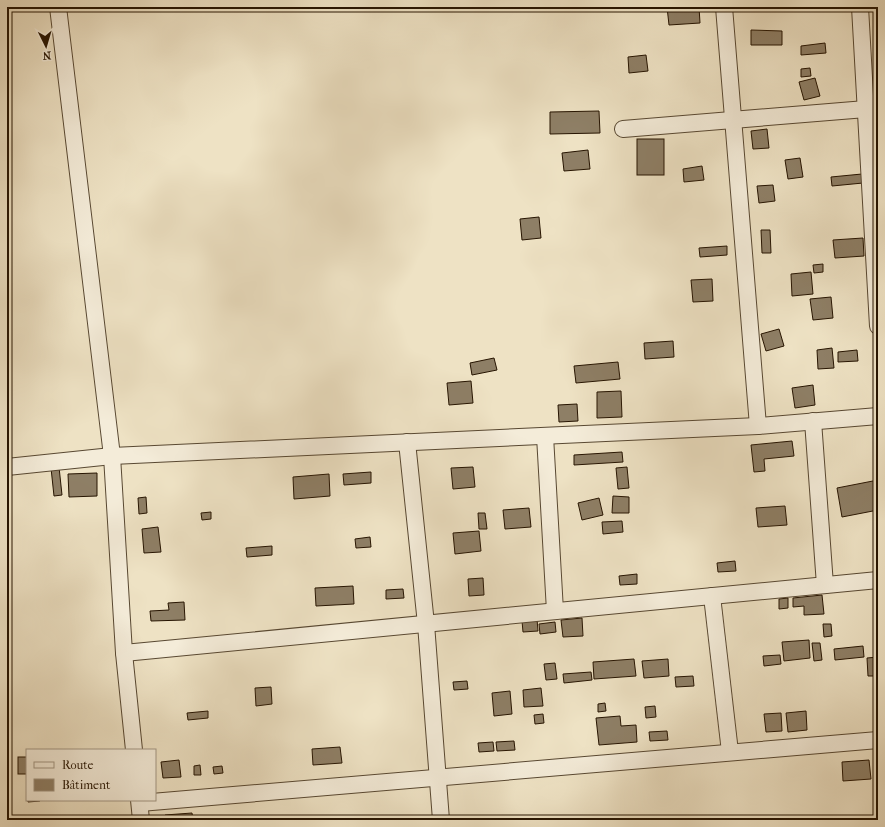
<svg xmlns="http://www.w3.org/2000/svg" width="885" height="827" font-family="'IM FELL French Canon',serif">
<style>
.building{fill:#8e7f66;stroke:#261401}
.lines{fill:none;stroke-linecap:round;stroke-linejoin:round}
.minor-casing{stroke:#584832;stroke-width:18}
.minor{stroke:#f4ecd9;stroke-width:16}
</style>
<rect width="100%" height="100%" fill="#eee2c4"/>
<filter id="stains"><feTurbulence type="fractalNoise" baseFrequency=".005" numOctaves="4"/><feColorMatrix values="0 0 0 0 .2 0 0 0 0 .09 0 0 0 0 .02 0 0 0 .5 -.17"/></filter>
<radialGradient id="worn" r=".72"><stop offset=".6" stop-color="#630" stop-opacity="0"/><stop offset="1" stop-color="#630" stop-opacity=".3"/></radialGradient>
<g class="building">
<path d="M 667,7 L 699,7 L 700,23 L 669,25 Z"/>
<path d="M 790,7 L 820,7 L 820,8 L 791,10 Z"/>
<path d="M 751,30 L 782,31 L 782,45 L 751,45 Z"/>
<path d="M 875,34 L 878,34 L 878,55 L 877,55 Z"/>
<path d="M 825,43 L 826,53 L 801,55 L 801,46 Z"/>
<path d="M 646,55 L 648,71 L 629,73 L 628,57 Z"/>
<path d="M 810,68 L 811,76 L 801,77 L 801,69 Z"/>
<path d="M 815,78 L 820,96 L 804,100 L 799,82 Z"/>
<path d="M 599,111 L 600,133 L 550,134 L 550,112 Z"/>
<path d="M 767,129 L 769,148 L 753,149 L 751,131 Z"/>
<rect x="637" y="139" width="27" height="36"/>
<path d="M 588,150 L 590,169 L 564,171 L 562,153 Z"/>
<path d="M 800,158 L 803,177 L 788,179 L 785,160 Z"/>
<path d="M 702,166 L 704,180 L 684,182 L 683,169 Z"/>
<path d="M 862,174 L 863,183 L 832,186 L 831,177 Z"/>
<path d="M 773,185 L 775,201 L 759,203 L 757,186 Z"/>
<path d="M 539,217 L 541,238 L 522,240 L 520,219 Z"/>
<path d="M 761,230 L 770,230 L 771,253 L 762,253 Z"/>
<path d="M 863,238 L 864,256 L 835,258 L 833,240 Z"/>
<path d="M 727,246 L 727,255 L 700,257 L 699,248 Z"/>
<path d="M 823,264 L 823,272 L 814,273 L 813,265 Z"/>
<path d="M 811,272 L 813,294 L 792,296 L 791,274 Z"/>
<path d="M 712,279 L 713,301 L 693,302 L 691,280 Z"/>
<path d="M 831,297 L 833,318 L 813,320 L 810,299 Z"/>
<path d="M 779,329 L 784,346 L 766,351 L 761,334 Z"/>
<path d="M 673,341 L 674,357 L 645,359 L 644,343 Z"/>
<path d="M 832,348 L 834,368 L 818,369 L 817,350 Z"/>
<path d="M 857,350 L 858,361 L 838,362 L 838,352 Z"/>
<path d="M 494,358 L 497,370 L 472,375 L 470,363 Z"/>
<path d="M 618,362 L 620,379 L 576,383 L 574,366 Z"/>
<path d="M 471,381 L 473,403 L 449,405 L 447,383 Z"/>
<path d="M 813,385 L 815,405 L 795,408 L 792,388 Z"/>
<path d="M 621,391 L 622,417 L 597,418 L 597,392 Z"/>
<path d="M 577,404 L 578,421 L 559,422 L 558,405 Z"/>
<path d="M 792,441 L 794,456 L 764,459 L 765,471 L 754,472 L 751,445 Z"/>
<path d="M 622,452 L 623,462 L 574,465 L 574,455 Z"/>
<path d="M 59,467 L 62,495 L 54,496 L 51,468 Z"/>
<path d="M 473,467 L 475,487 L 453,489 L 451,468 Z"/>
<path d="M 627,467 L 629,488 L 618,489 L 616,468 Z"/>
<path d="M 371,472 L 371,483 L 344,485 L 343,474 Z"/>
<path d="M 97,473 L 97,496 L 69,497 L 68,474 Z"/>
<path d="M 329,474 L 330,496 L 294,499 L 293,477 Z"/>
<path d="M 878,480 L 878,510 L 842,517 L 837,488 Z"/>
<path d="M 613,496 L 629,497 L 629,513 L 612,513 Z"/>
<path d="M 146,497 L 147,513 L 139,514 L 138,498 Z"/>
<path d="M 599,498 L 603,515 L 582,520 L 578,503 Z"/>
<path d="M 785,506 L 787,525 L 758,527 L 756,508 Z"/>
<path d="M 529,508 L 531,527 L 505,529 L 503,510 Z"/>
<path d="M 211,512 L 211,519 L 202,520 L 201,513 Z"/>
<path d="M 478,513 L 485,513 L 487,529 L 479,529 Z"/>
<path d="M 622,521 L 623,532 L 603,534 L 602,522 Z"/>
<path d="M 158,527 L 161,552 L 144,553 L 142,529 Z"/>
<path d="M 479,531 L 481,551 L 455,554 L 453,533 Z"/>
<path d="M 370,537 L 371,547 L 356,548 L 355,539 Z"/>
<path d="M 272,546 L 272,555 L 247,557 L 246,548 Z"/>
<path d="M 735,561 L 736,571 L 718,572 L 717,563 Z"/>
<path d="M 637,574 L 637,584 L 620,585 L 619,576 Z"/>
<path d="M 483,578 L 484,595 L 469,596 L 468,579 Z"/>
<path d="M 353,586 L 354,604 L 316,606 L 315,588 Z"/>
<path d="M 403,589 L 404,598 L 386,599 L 386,590 Z"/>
<path d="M 822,595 L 824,614 L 804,615 L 804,606 L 793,607 L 793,598 Z"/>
<path d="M 788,598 L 788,608 L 779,609 L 779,599 Z"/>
<path d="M 184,602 L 185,620 L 151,621 L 150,611 L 169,610 L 168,603 Z"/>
<path d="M 582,618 L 583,636 L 563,637 L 561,620 Z"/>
<path d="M 537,619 L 538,631 L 523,632 L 522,621 Z"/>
<path d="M 555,622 L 556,632 L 540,634 L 539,624 Z"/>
<path d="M 823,624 L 831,624 L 832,636 L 824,637 Z"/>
<path d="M 809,640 L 810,658 L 784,661 L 782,642 Z"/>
<path d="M 812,643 L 820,643 L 822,660 L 814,661 Z"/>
<path d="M 863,646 L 864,657 L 835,660 L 834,649 Z"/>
<path d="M 780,655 L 781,664 L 764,666 L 763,656 Z"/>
<path d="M 878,657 L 878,676 L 868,676 L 867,658 Z"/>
<path d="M 634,659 L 636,676 L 594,679 L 593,662 Z"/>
<path d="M 668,659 L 669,676 L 644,678 L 642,661 Z"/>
<path d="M 555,663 L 557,679 L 546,680 L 544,664 Z"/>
<path d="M 591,672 L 592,680 L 564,683 L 563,674 Z"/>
<path d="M 693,676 L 694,686 L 676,687 L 675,677 Z"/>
<path d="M 467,681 L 468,689 L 454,690 L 453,682 Z"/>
<path d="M 271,687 L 272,704 L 256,706 L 255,688 Z"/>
<path d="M 541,688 L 543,706 L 524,707 L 523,690 Z"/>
<path d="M 510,691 L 512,714 L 494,716 L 492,693 Z"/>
<path d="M 605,703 L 606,711 L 598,712 L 598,704 Z"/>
<path d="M 655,706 L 656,717 L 646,718 L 645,707 Z"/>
<path d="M 208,711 L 208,718 L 188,720 L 187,713 Z"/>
<path d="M 806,711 L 807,730 L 788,732 L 786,713 Z"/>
<path d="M 781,713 L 782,731 L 766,732 L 764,714 Z"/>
<path d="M 543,714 L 544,723 L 535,724 L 534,715 Z"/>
<path d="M 620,716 L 621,726 L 636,725 L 637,742 L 599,745 L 596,718 Z"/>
<path d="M 667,731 L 668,740 L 650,741 L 649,732 Z"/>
<path d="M 514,741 L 515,750 L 497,751 L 496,742 Z"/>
<path d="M 493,742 L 494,751 L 479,752 L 478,743 Z"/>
<path d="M 340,747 L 342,763 L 313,765 L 312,749 Z"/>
<rect x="18" y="757" width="9" height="17"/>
<path d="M 179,760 L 181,777 L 163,778 L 161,762 Z"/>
<path d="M 869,760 L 871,779 L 843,781 L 842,762 Z"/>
<path d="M 200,765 L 201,775 L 194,775 L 194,766 Z"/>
<path d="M 222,766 L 223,773 L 214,774 L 213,767 Z"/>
<path d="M 28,800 L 40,800 L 40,801 L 28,802 Z"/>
<path d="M 192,813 L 193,820 L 166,820 L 165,815 Z"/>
</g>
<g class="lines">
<defs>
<g id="minor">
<path d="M 58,7 L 112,456 L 124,653 L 134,750"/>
<path d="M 724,7 L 758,426"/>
<path d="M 860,7 L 878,326"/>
<path d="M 623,129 L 878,108"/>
<path d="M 813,421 L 825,585"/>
<path d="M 545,436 L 555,611"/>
<path d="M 407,442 L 426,624 L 441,820"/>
<path d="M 7,467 L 112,456 L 758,426 L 878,416"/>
<path d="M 712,596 L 730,752"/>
<path d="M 124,653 L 878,580"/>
<path d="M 139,800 L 141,820"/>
<path d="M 140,803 L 878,740"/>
</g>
</defs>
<use href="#minor" class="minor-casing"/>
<use href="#minor" class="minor"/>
</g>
<rect width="885" height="827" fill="none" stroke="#eee2c4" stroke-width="24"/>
<rect x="8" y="8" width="869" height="811" fill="none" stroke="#261401" stroke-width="2"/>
<rect x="12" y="12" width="861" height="803" fill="none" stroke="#261401"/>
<rect x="26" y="749" width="130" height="52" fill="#f4ecd9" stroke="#a29683"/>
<rect x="34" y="762" width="20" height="6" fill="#f4ecd9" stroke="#a29683"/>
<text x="62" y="769" font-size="12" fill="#261401">Route</text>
<rect x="34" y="779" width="20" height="12" fill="#8e7f66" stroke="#a29683"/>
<text x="62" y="789" font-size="12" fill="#261401">Bâtiment</text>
<g transform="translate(46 46) rotate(175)" stroke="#f4ecd9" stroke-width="3" paint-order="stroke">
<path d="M0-3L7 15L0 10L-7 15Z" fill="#261401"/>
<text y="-6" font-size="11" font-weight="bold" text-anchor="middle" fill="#261401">N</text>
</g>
<rect width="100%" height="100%" filter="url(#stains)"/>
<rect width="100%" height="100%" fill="url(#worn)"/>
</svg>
